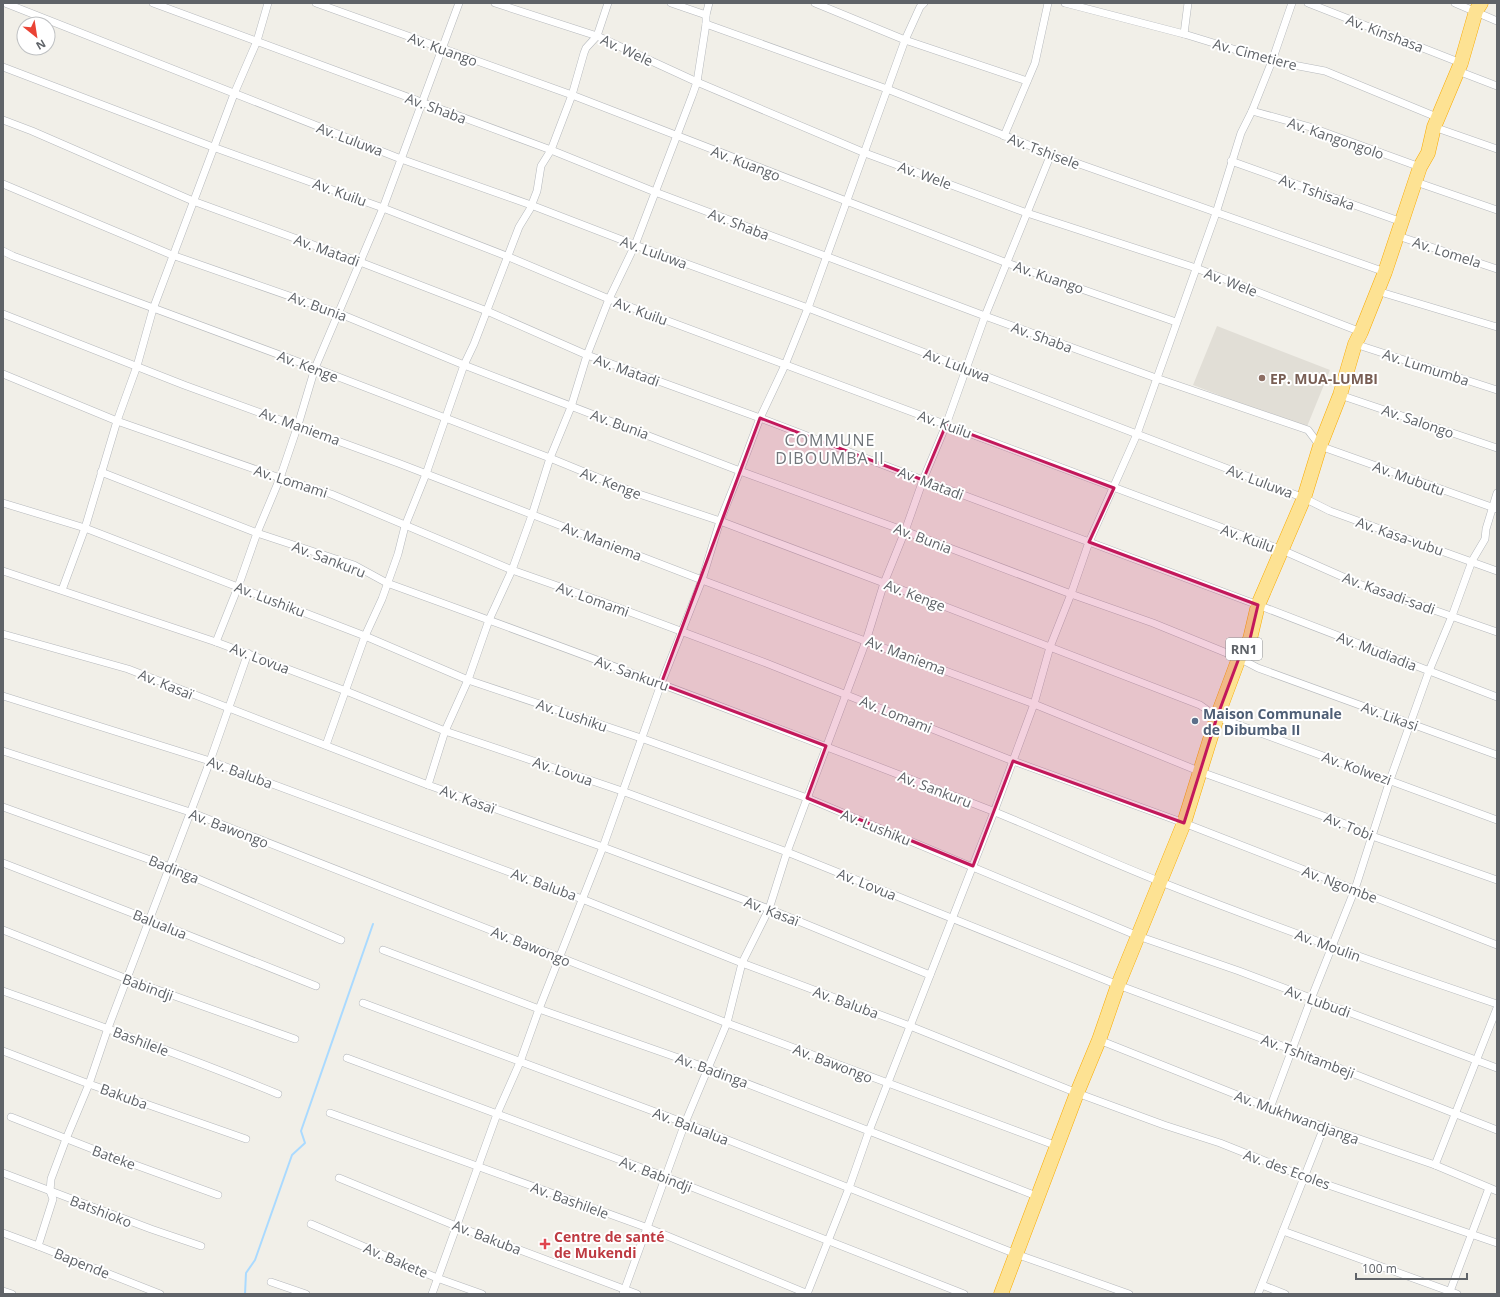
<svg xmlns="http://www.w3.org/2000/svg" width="1500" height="1297" font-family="'Open Sans',sans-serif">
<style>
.education{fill:#e1ded6}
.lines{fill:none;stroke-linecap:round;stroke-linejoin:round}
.stream{stroke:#aadaff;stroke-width:2}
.street-casing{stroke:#b5b8bc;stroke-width:8}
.highway-casing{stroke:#f9ab00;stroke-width:15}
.street{stroke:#fff;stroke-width:7}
.highway{stroke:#fde293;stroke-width:14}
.marked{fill:#c2185b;fill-opacity:0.2;stroke:#c2185b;stroke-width:3;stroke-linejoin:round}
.education-dot{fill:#8d6e63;stroke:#fff;stroke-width:1.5}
.service-dot{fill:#5c6f8a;stroke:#fff;stroke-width:1.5}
.health-dot{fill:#e0444e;stroke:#fff;stroke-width:1.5}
.labels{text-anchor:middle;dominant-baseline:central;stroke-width:4;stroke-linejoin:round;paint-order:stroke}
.shield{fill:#fff;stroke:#8f9295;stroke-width:1}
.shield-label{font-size:13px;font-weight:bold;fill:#5f6368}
.street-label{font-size:14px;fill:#5f6368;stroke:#fff}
.education-label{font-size:14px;font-weight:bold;fill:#785e54;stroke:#fff;text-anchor:start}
.service-label{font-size:14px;font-weight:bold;fill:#4e5e75;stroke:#fff;text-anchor:start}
.health-label{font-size:14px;font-weight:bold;fill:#be3a42;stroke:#fff;text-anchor:start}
.quarter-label{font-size:16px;letter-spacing:1px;fill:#70757a;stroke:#fff}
</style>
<rect width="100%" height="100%" fill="#f1efe8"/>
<path class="education" d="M 1217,326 L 1330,370 L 1306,429 L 1193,385 Z"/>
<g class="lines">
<path class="stream" d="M 245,1294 L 246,1273 L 255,1260 L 292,1155 L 305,1143 L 301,1131 L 373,924"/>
<defs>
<g id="street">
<path d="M 5,3 L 401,159 L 531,205 L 635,245 L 808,308 L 1304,498 L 1330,511 L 1497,571"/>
<path d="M 153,3 L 551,150 L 655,192 L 985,316 L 1156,378 L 1308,430 L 1320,446 L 1497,509"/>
<path d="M 316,3 L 572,95 L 1007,263 L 1176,322"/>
<path d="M 495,3 L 597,36 L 697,82 L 865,153 L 1027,213 L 1196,268 L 1361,332"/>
<path d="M 671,3 L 706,15 L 709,3"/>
<path d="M 815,3 L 905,40 L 1027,81"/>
<path d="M 1065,3 L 1184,34 L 1272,61 L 1325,71 L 1439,118"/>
<path d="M 1308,3 L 1461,63"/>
<path d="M 1455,3 L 1497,21"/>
<path d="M 706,24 L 887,89 L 1051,154 L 1385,272"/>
<path d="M 1184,34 L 1188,3"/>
<path d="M 3,67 L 213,147 L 383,208 L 509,257 L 609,299 L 1282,550 L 1359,584 L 1497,632"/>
<path d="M 1458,71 L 1497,86"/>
<path d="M 1252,111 L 1310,127 L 1420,167"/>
<path d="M 3,120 L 32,131 L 193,201 L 360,262 L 487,311 L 587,355 L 760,418 L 923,480 L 1258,605 L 1497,697"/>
<path d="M 1434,127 L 1497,149"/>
<path d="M 1004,136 L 1035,63 L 1048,3"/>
<path d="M 1231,161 L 1402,222"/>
<path d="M 1416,182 L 1497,210"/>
<path d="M 3,184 L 172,255 L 338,313 L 464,365 L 740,471 L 905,531 L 1071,594 L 1153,623 L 1239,658 L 1258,668 L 1497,755"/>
<path d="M 1398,236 L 1497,269"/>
<path d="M 3,251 L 13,256 L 315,368 L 550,458 L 633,492 L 720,521 L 884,583 L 1200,705 L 1217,717 L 1497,820"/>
<path d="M 1377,291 L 1497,327"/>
<path d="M 3,314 L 184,385 L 398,463 L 702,580 L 1034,704 L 1201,772 L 1351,826 L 1372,836 L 1497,880"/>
<path d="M 1355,344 L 1497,390"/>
<path d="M 3,374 L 117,421 L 280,478 L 331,494 L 512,570 L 603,602 L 766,663 L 1013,761 L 1184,823 L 1497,945"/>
<path d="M 1340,395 L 1497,448"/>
<path d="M 101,472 L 257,533 L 354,565 L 387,583 C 589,656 790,732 990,810 C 1047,833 1103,859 1161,882 C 1272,926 1384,966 1497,1004"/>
<path d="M 3,503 L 85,528 L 365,636 L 468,680 L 641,738 L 807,798 L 1138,936 L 1239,971 L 1497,1068"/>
<path d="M 3,571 L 216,642 L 346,691 L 445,731 L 622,791 L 787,852 L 1118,985 L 1293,1050 L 1497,1130"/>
<path d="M 62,590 L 85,528 L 117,421 L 137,366 L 153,309 L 234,94 L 257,41 L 268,3"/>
<path d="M 3,634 L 128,669 L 428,785 L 603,847 L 769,909 L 930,975"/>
<path d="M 216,642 L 238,587 L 257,533 L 280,478 L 298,425 L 315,368 L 383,208 L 459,3"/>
<path d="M 3,696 L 210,761 L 582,899 L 742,963 L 910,1026 L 1077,1093 L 1164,1125 L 1220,1143 L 1305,1177 L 1497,1243"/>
<path d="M 326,745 L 365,636 L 382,599 L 398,554 L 405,526 L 426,474 L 464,365 L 474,344 L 519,227 L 530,209 L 537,191 L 541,166 L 551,150 L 572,95 L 584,53 L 586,48 L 597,36 L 608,3"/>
<path d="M 3,751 L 190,812 L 727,1023 L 1057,1146"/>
<path d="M 428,785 L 445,731 L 468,680 L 489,620 L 512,570 L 532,515 L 550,458 L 571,407 L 587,355 L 609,299 L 635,245 L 692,96 L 697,82 L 706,24 L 706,15"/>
<path d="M 3,807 L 170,867 L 341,940"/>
<path d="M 3,863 L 150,920 L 316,986"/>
<path d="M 3,930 L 127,979 L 295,1039"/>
<path d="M 383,950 L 539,1009 L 707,1068 L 1039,1197"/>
<path d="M 3,991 C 95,1024 188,1057 278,1094"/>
<path d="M 363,1003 L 685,1123 L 1016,1254 L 1129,1294"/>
<path d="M 1099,1040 L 1270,1108 L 1435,1165 L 1497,1191"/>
<path d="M 3,1051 L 89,1084 L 246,1139"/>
<path d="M 347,1058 L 666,1177 L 964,1294"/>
<path d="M 1270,1108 L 1311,999 L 1355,889 L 1390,780 L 1429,671 L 1452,616 L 1472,561 L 1485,539 L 1486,529 L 1497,493"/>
<path d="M 330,1113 L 648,1228 L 808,1294"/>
<path d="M 11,1117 L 108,1155 L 218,1195"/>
<path d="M 1435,1165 L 1497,1008"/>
<path d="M 3,1173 L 151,1229 L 201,1246"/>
<path d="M 339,1178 L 456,1226 L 637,1294"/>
<path d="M 311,1224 L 437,1278 L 482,1294"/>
<path d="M 1283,1231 L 1457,1294"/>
<path d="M 3,1233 L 38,1246 L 160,1294"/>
<path d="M 38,1246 L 53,1199 L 50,1191 L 51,1179 L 66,1139 L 89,1084 L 108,1028 L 210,761 L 248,653"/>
<path d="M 271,1282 L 306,1294"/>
<path d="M 1262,1285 L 1285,1294"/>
<path d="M 3,1291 L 12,1294"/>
<path d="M 432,1294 L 497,1114 L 520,1062 L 539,1009 L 603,847 L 661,684 L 702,580 L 720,521 L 740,471 L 760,418 L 785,365 L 808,308 L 905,40 L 920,7 L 924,3"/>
<path d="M 623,1294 L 685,1123 L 727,1023 L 742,963 L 769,909 L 787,852 L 866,641 L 884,583 L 905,531 L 923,480 L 946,425 L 985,316 L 1051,154"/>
<path d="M 807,1294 L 849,1188 L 869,1131 L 994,812 L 1034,704 L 1050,647 L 1071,594 L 1089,542 L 1137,434 L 1216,213 L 1241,133 L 1252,111 L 1272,61 L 1292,3"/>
<path d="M 1258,1294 L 1324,1127"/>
<path d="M 1449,1294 L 1489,1188"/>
</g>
<path id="highway" d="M 1001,1294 L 1077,1093 L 1099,1040 L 1118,985 L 1184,823 L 1217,717 L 1239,658 L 1250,639 L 1258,605 L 1304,498 L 1320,446 L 1340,395 L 1355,344 L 1361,332 L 1385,272 L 1420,167 L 1428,153 L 1434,127 L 1461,63 L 1476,11 L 1481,3"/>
</defs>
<use href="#street" class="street-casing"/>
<use href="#highway" class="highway-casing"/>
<use href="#street" class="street"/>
<use href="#highway" class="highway"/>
</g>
<path class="marked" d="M 760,418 L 923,480 L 946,425 L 1114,488 L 1089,542 L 1258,605 L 1250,639 L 1239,658 L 1217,717 L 1184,823 L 1013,761 L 973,866 L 807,798 L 826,746 L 661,684 Z"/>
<circle class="education-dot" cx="1262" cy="378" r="4"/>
<circle class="service-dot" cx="1195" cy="721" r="4"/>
<path class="health-dot" d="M543 1238h4v4h4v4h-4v4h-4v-4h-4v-4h4z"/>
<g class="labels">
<rect class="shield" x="1226" y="638" width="36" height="22" rx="3"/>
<g class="shield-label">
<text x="1244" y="649">RN1</text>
</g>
<g class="street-label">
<text transform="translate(1385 33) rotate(21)">Av. Kinshasa</text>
<text transform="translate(443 49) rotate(20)">Av. Kuango</text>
<text transform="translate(627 50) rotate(25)">Av. Wele</text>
<text transform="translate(1255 54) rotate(15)">Av. Cimetiere</text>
<text transform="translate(436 108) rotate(20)">Av. Shaba</text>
<text transform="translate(1336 138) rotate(19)">Av. Kangongolo</text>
<text transform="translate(350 139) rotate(21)">Av. Luluwa</text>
<text transform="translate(1044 151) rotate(21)">Av. Tshisele</text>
<text transform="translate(746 163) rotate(21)">Av. Kuango</text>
<text transform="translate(925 175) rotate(20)">Av. Wele</text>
<text transform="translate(340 192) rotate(20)">Av. Kuilu</text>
<text transform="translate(1317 192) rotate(20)">Av. Tshisaka</text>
<text transform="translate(739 224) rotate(21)">Av. Shaba</text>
<text transform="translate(327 250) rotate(20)">Av. Matadi</text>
<text transform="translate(654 252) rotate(20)">Av. Luluwa</text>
<text transform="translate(1447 252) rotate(18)">Av. Lomela</text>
<text transform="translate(1049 277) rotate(19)">Av. Kuango</text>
<text transform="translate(1231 282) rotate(21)">Av. Wele</text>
<text transform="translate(318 306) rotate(20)">Av. Bunia</text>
<text transform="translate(641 311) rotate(20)">Av. Kuilu</text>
<text transform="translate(1042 337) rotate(20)">Av. Shaba</text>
<text transform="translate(957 365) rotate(21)">Av. Luluwa</text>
<text transform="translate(308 366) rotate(21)">Av. Kenge</text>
<text transform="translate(1426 367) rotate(18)">Av. Lumumba</text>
<text transform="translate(627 370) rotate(20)">Av. Matadi</text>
<text transform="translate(1418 421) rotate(19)">Av. Salongo</text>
<text transform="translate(620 424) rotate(20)">Av. Bunia</text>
<text transform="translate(945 424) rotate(20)">Av. Kuilu</text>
<text transform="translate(300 426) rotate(20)">Av. Maniema</text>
<text transform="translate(1409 478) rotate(20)">Av. Mubutu</text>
<text transform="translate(291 481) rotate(18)">Av. Lomami</text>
<text transform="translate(1260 481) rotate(21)">Av. Luluwa</text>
<text transform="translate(611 483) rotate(21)">Av. Kenge</text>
<text transform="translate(931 483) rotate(21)">Av. Matadi</text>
<text transform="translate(1400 536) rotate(19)">Av. Kasa-vubu</text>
<text transform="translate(923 538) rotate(21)">Av. Bunia</text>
<text transform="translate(1248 538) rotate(20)">Av. Kuilu</text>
<text transform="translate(602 541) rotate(21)">Av. Maniema</text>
<text transform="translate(329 559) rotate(21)">Av. Sankuru</text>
<text transform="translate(1389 593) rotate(20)">Av. Kasadi-sadi</text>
<text transform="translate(915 595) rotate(21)">Av. Kenge</text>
<text transform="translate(270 599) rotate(21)">Av. Lushiku</text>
<text transform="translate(593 599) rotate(20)">Av. Lomami</text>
<text transform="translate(1377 651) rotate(21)">Av. Mudiadia</text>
<text transform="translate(906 655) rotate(21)">Av. Maniema</text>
<text transform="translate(260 658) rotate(21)">Av. Lovua</text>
<text transform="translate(632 673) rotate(20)">Av. Sankuru</text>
<text transform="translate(166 684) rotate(22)">Av. Kasaï</text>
<text transform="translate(896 714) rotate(22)">Av. Lomami</text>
<text transform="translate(572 715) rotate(19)">Av. Lushiku</text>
<text transform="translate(1390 716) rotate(20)">Av. Likasi</text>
<text transform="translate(1357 768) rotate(20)">Av. Kolwezi</text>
<text transform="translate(563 771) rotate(19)">Av. Lovua</text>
<text transform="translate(240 772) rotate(20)">Av. Baluba</text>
<text transform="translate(935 789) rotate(21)">Av. Sankuru</text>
<text transform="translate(468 799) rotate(20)">Av. Kasaï</text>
<text transform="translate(1349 826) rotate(22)">Av. Tobi</text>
<text transform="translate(876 827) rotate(22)">Av. Lushiku</text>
<text transform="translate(229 828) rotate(21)">Av. Bawongo</text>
<text transform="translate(174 869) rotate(22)">Badinga</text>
<text transform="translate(544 884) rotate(20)">Av. Baluba</text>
<text transform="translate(867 884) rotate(22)">Av. Lovua</text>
<text transform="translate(1340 884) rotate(21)">Av. Ngombe</text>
<text transform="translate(772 911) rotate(21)">Av. Kasaï</text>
<text transform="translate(160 924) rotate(22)">Balualua</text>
<text transform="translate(1328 945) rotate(20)">Av. Moulin</text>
<text transform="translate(531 946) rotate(22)">Av. Bawongo</text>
<text transform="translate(148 987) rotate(20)">Babindji</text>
<text transform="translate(1318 1001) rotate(20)">Av. Lubudi</text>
<text transform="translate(846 1002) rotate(20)">Av. Baluba</text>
<text transform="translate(141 1041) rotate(21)">Bashilele</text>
<text transform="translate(1308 1056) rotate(21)">Av. Tshitambeji</text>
<text transform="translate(833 1063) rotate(21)">Av. Bawongo</text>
<text transform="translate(712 1070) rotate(20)">Av. Badinga</text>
<text transform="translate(124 1096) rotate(20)">Bakuba</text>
<text transform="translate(1297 1117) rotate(20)">Av. Mukhwandjanga</text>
<text transform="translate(691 1126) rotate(21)">Av. Balualua</text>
<text transform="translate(114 1157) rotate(20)">Bateke</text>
<text transform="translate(1287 1169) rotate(20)">Av. des Ecoles</text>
<text transform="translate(656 1174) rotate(21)">Av. Babindji</text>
<text transform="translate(570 1200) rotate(20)">Av. Bashilele</text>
<text transform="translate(101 1211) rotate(21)">Batshioko</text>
<text transform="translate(487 1237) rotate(21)">Av. Bakuba</text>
<text transform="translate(396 1260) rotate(23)">Av. Bakete</text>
<text transform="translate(82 1263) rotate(22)">Bapende</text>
</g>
<g class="education-label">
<text x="1270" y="378">EP. MUA-LUMBI</text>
</g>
<g class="service-label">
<text x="1203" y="713">Maison Communale<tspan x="1203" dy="16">de Dibumba II</tspan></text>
</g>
<g class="health-label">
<text x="554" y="1236">Centre de santé<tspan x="554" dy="16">de Mukendi</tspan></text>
</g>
<g class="quarter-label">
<text x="830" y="440">COMMUNE<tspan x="830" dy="18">DIBOUMBA II</tspan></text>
</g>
</g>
<rect width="1500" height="1297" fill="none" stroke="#5f6368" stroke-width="8"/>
<g transform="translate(36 36) rotate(150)"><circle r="19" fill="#ffffff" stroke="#bfc1c3"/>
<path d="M0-3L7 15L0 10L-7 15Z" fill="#ea4335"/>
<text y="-6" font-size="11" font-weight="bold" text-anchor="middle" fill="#5f6368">N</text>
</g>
<path d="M1356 1273v6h111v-6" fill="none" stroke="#5f6368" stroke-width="2"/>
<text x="1362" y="1273" font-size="12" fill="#5f6368" stroke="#ffffff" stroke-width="3" paint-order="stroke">100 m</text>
</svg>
